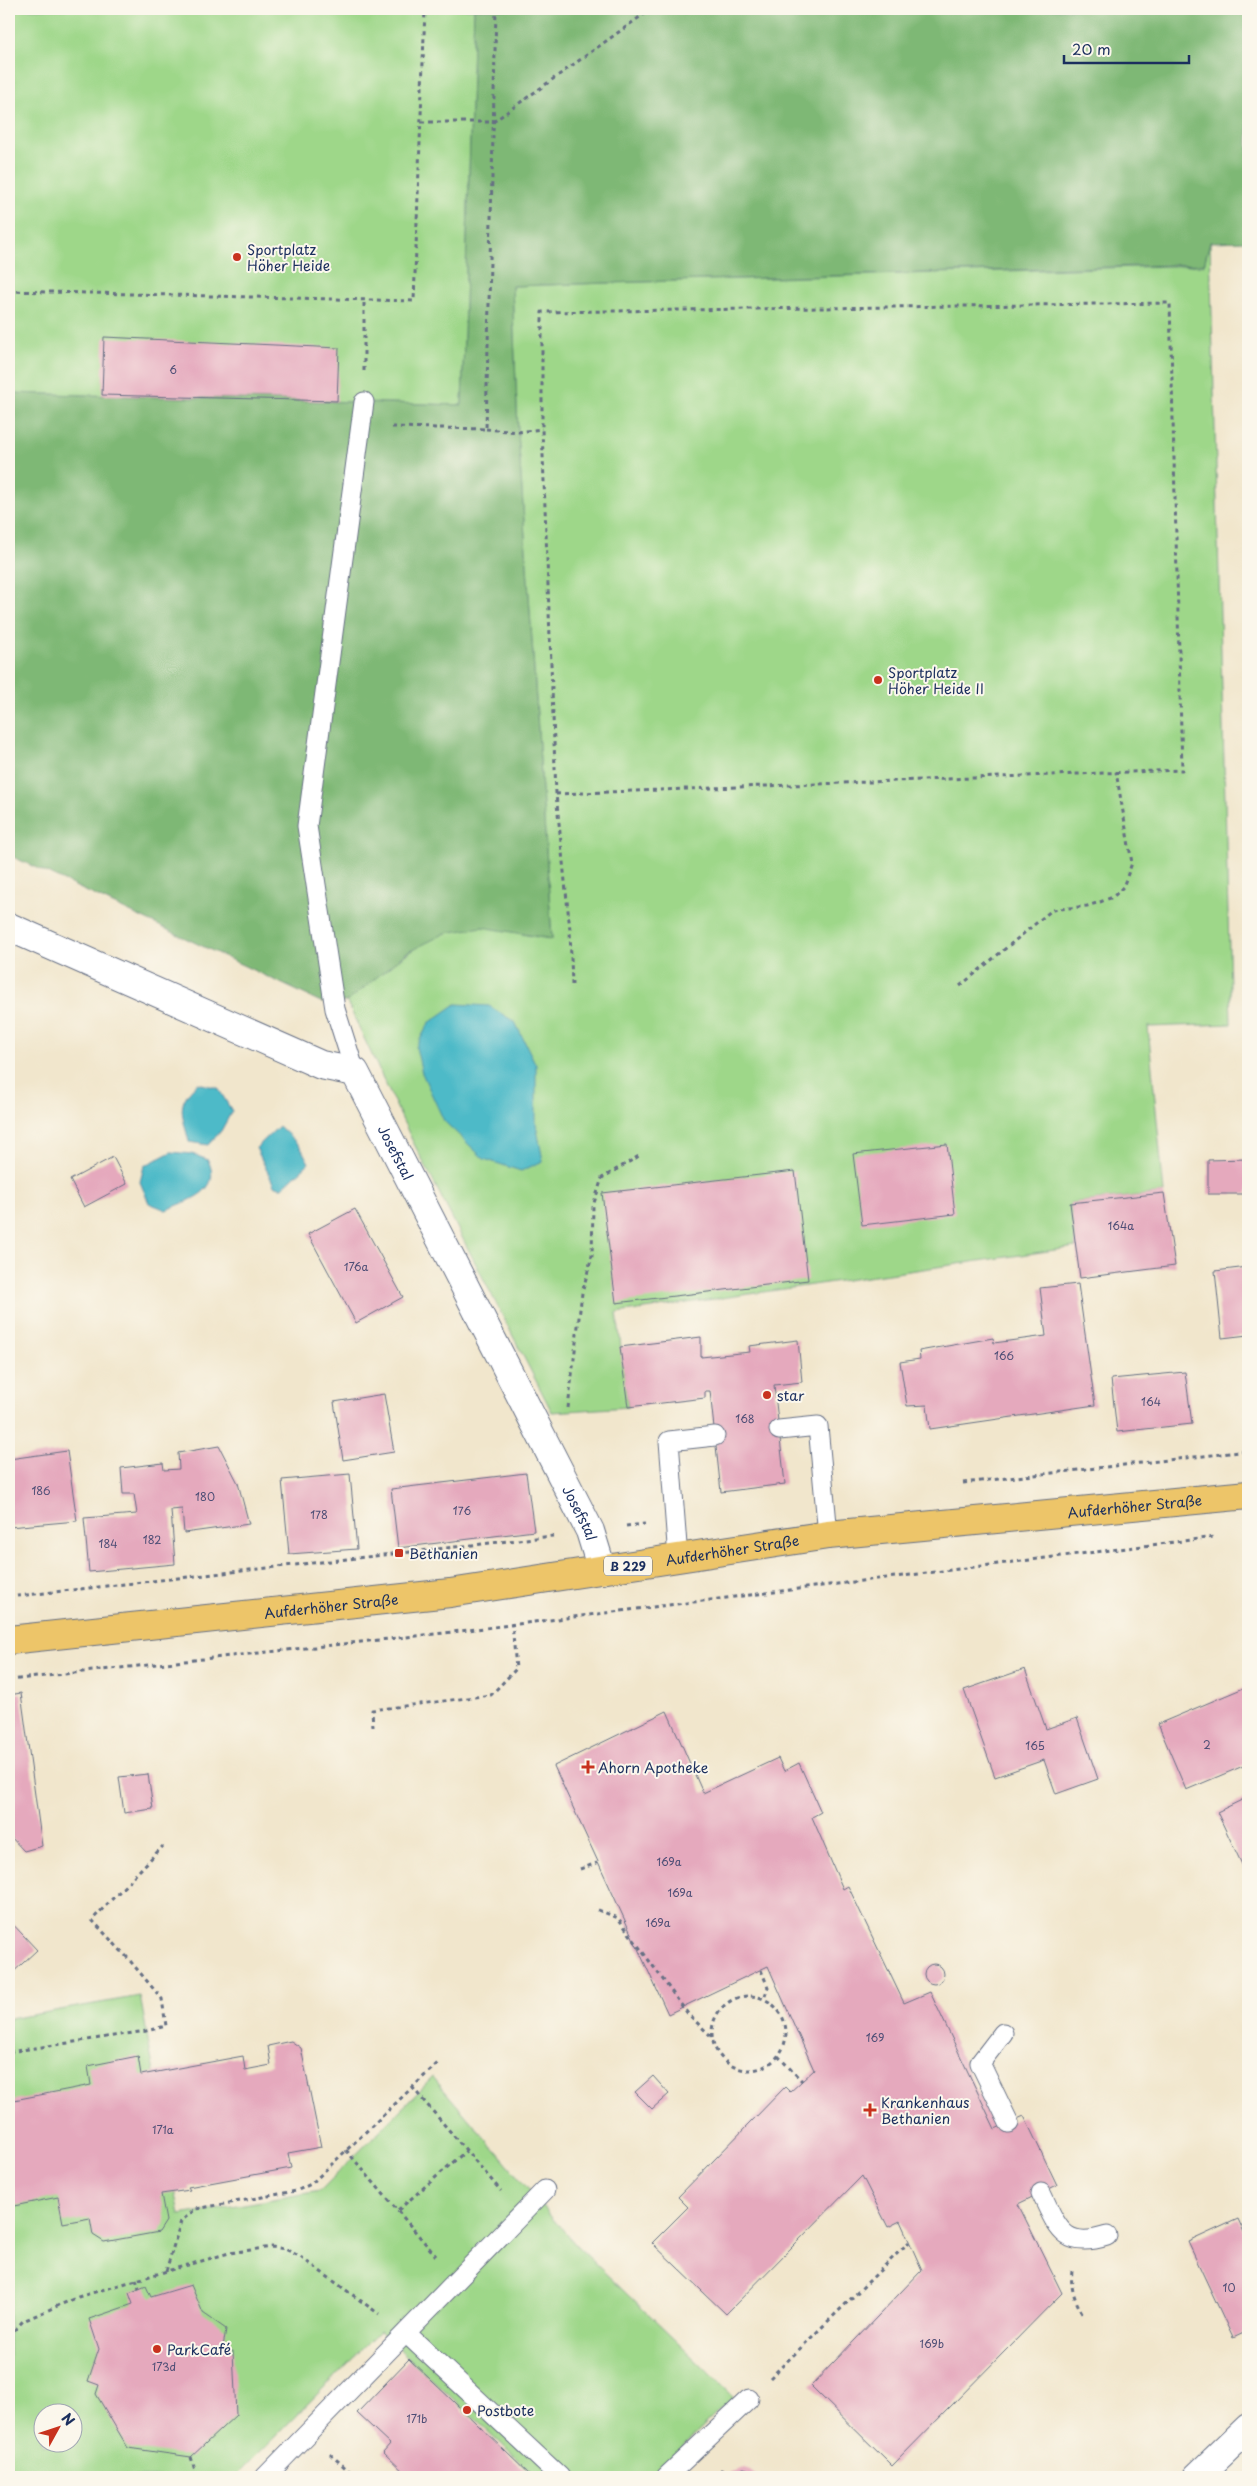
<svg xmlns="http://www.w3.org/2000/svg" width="1257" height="2486" font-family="'Playpen Sans',sans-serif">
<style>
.green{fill:#9ed789;stroke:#5c8374;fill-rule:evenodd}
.forest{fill:#7eb875;stroke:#4c746a}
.water{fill:#4dbac8;stroke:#347493}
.building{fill:#e5a9bd}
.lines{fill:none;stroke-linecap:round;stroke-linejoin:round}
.lane-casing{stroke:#666f84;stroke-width:21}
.street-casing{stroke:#666f84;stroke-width:30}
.primary-casing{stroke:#666f84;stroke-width:30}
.path{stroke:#666f84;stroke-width:3;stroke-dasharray:4 4;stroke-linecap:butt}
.lane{stroke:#fff;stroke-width:19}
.street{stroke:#fff;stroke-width:28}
.primary{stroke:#edc569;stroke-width:28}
.poi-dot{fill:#c8321e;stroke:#fbf7ec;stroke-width:2}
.labels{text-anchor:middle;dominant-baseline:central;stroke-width:4;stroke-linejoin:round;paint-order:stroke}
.number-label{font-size:11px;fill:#4e4e76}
.shield{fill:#fbf7ec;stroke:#5e6b89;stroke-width:1}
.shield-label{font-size:12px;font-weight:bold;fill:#1b2f5e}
.poi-label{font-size:14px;fill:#1b2f5e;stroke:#fbf7ec;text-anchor:start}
.street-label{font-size:14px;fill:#1b2f5e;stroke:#fbf7ec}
</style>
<rect width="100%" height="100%" fill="#fbf7ec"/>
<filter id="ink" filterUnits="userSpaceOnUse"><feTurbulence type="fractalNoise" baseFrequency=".02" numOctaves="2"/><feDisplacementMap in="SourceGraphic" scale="10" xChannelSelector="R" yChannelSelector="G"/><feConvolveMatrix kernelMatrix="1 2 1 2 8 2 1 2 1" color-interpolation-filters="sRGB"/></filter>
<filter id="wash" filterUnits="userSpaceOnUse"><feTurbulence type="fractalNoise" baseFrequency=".0096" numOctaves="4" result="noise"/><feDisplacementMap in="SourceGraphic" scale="20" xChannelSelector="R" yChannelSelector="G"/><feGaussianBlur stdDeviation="1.12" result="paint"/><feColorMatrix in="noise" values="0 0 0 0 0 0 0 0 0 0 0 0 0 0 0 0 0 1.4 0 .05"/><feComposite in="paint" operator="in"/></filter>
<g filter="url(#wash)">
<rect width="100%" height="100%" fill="#f1e6cc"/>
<g class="green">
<path d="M 9,9 L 474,9 L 462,405 L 9,393 Z"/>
<path d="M 1210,242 L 1231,1024 L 1148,1027 L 1164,1193 L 1070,1203 L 1076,1247 L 617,1313 L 628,1407 L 552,1412 L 412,1140 L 347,1002 C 385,971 429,925 483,927 C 506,929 529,937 552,939 L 518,432 L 512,286 L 1204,265 Z"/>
<path d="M 140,1996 L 180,2215 L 320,2191 L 433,2077 L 575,2244 L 734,2397 L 650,2477 L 537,2477 L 380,2331 L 235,2477 L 9,2477 L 9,2019 ZM 42,2414 L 72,2414 L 72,2444 L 42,2444 Z"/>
</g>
<path class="forest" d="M 474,9 L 1248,9 L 1248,241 L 1210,242 L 1204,264 L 512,286 L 518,432 L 552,939 L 482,927 L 446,933 L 406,953 L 347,1002 L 323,1003 L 9,855 L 9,393 L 462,405 Z"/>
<g class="water">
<path d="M 456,1004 L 489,1006 L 515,1022 L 536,1065 L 536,1124 L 543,1161 L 521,1171 L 484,1159 L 444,1121 L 422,1073 L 416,1047 L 429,1023 Z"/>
<path d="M 198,1083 L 218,1088 L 232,1111 L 221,1131 L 208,1145 L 189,1142 C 183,1115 174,1104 198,1083 Z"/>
<path d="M 279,1126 L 300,1146 L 309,1163 L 282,1188 L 274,1185 L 256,1148 Z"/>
<path d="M 171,1152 L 192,1154 L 208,1160 C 223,1192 189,1200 166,1210 L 149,1203 L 140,1182 L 144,1166 Z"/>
</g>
<g id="blocks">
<g class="building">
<path d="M 104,337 L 339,348 L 337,401 L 102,395 Z"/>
<path d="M 947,1144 L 955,1214 L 862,1225 L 853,1154 Z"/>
<path d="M 113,1157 L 127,1184 L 84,1207 L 70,1180 Z"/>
<path d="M 1248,1159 L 1248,1194 L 1208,1194 L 1208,1160 Z"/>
<path d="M 795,1171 L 808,1280 L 616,1303 L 602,1193 Z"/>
<path d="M 1164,1193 L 1175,1266 L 1080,1278 L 1070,1203 Z"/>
<path d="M 355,1209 L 403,1297 L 356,1323 L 308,1234 Z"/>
<path d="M 1248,1267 L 1248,1335 L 1222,1338 L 1215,1271 Z"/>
<path d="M 1078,1284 L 1095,1405 L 930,1429 L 927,1405 L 907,1406 L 900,1362 L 920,1359 L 919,1351 L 993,1338 L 994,1343 L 1046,1336 L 1040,1288 Z"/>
<path d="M 701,1337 L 701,1357 L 750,1352 L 749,1346 L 798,1340 L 802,1382 L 774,1385 L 785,1484 L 721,1492 L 710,1391 L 705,1391 L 705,1398 L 628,1407 L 620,1347 Z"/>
<path d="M 1185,1372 L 1192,1424 L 1117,1432 L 1111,1379 Z"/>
<path d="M 384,1394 L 394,1452 L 343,1460 L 334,1402 Z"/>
<path d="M 219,1446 L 238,1483 L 249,1524 L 184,1533 L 182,1509 L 171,1510 L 175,1564 L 89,1572 L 84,1518 L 137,1514 L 134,1494 L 123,1494 L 121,1468 L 163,1463 L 164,1470 L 179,1469 L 178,1453 Z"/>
<path d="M 67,1451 L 77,1521 L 9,1527 L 9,1459 Z"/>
<path d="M 526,1473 L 534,1531 L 398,1548 L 391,1489 Z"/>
<path d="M 350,1474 L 357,1549 L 289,1554 L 282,1480 Z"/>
<path d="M 1025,1669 L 1046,1729 L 1077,1718 L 1098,1779 L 1056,1794 L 1044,1760 L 995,1777 L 964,1690 Z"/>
<path d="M 1246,1687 L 1248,1692 L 1248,1764 L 1186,1790 L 1158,1724 Z"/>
<path d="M 21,1693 L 42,1846 L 24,1851 L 9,1835 L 9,1695 Z"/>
<path d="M 667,1711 L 703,1793 L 778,1758 L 784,1771 L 799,1763 L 821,1812 L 812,1817 L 843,1889 L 848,1886 L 904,2003 L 930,1992 L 995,2129 L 1024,2116 L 1057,2185 L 1018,2204 L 1062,2293 L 892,2466 L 811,2386 L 922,2270 L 900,2221 L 888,2227 L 862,2176 L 726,2314 L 652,2243 L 688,2207 L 678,2197 L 785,2087 L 790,2092 L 814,2070 L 768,1966 L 668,2014 L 554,1766 Z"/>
<path d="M 148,1774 L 153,1809 L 124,1813 L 119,1777 Z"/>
<path d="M 1248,1797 L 1248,1877 L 1217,1812 Z"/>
<path d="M 9,1920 L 37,1950 L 9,1976 Z"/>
<circle cx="934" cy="1974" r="10"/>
<path d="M 291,2041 L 301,2048 L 321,2147 L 288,2153 L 291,2168 L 188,2187 L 190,2190 L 161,2194 L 166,2221 L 159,2232 L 104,2242 L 93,2235 L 90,2218 L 63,2223 L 58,2197 L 9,2207 L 9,2101 L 91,2085 L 88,2066 L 138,2056 L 141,2075 L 243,2056 L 245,2070 L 271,2065 L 268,2046 Z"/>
<path d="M 653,2076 L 669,2094 L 652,2109 L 635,2092 Z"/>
<path d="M 1238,2219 L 1248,2241 L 1248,2331 L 1233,2338 L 1188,2242 Z"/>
<path d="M 191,2285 L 203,2313 L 226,2329 L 223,2347 L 233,2351 L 236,2415 L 191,2457 L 128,2448 L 96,2394 L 99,2385 L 88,2381 L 99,2349 L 89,2319 L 133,2304 L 129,2293 L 139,2289 L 146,2286 L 151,2297 Z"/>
<path d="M 409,2359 L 477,2424 L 532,2477 L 409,2477 L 383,2452 L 390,2444 L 357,2413 Z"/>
<path d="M 744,2468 L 750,2470 L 759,2477 L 726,2477 L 731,2472 Z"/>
</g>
</g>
</g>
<g filter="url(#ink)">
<use href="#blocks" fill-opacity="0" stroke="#666f84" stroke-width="1"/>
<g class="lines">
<defs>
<g id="lane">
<path d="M 355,1072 L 335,1009 L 307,826 L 364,402"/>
<path d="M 779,1430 L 818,1426 L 828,1535"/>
<path d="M 678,1558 L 669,1441 L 715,1436"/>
<path d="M 1003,2033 L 980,2063 L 1009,2123"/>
<path d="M 1041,2193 C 1058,2228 1063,2250 1107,2236"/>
<path d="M 406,2333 L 560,2477"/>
<path d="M 265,2477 L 545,2190"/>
<path d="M 666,2477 L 749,2399"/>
</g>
<g id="street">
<path id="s1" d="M 9,927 L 321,1065 L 355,1072 L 590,1531 L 602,1570"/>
<path d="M 1197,2477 L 1248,2428"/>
</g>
<g id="primary">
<path id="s2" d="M 9,1640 L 450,1593 L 828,1535 L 1248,1495"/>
</g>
</defs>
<use href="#lane" class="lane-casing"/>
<use href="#street" class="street-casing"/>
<use href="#primary" class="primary-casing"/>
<g class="path">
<path d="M 421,122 L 493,122 L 651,9"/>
<path d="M 9,291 L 414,301 L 425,9"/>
<path d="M 364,371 L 364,301"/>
<path d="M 392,427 L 486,429 L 496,9"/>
<path d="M 486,429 L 518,432 L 542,429"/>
<path d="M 556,794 L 1182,770 L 1170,303 L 542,312 L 542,429 L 556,794 L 570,930 L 572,985"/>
<path d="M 960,986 L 1052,910 L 1087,906 L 1100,902 L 1113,897 L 1123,887 L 1132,863 L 1116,772"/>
<path d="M 568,1408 L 582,1293 L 592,1256 L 593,1206 L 602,1178 L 639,1156"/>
<path d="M 963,1483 L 1248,1451"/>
<path d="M 626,1526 L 645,1524"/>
<path d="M 9,1597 L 553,1536"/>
<path d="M 9,1680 L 453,1632 L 1215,1537"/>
<path d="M 373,1727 L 372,1710 L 491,1695 L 516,1669 L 512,1623"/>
<path d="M 580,1869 L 597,1863"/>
<path d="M 598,1910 L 618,1918 L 688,2014 L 711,2036"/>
<path d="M 761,1970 L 768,1987 L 764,1999"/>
<circle cx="749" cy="2033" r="37"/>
<path d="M 9,2052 L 146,2031 L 166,2026 L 162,1999 L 126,1956 L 92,1920 L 163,1846"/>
<path d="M 778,2056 L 802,2081"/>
<path d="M 412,2087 L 501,2191"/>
<path d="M 346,2150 L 436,2256"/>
<path d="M 398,2210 L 466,2151"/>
<path d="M 166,2271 L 181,2221 L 196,2209 L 296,2191 L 311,2184 L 439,2062"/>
<path d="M 1072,2271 C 1070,2289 1075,2301 1084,2316"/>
<path d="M 136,2279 L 139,2289"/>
<path d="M 9,2336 L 23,2321 L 78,2297 L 229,2253 L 272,2247 L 285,2249 L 299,2256 L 379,2314"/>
<path d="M 770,2378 L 909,2242"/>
<path d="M 330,2454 L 356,2477"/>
<path d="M 191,2457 L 197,2477"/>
<path d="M 720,2470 L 731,2472 L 735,2477"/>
</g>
<use href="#lane" class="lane"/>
<use href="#street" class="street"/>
<use href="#primary" class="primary"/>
</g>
</g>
<g class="poi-dot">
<circle cx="237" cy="257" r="5"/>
<circle cx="878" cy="680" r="5"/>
<circle cx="767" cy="1395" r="5"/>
<rect x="394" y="1548" width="10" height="10" rx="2.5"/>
<path d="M585.5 1759.5h5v5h5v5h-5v5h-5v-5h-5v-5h5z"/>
<path d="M867.5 2102.5h5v5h5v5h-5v5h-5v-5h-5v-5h5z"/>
<circle cx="157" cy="2349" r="5"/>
<circle cx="467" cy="2410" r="5"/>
</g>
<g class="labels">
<g class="number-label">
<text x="173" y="369">6</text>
<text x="1121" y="1225">164a</text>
<text x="356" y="1266">176a</text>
<text x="1004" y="1355">166</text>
<text x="1151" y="1401">164</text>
<text x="745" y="1418">168</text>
<text x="41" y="1490">186</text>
<text x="205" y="1496">180</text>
<text x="462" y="1510">176</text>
<text x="319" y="1514">178</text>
<text x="152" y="1539">182</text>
<text x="108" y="1543">184</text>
<text x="1207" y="1744">2</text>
<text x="1035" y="1745">165</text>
<text x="669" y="1861">169a</text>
<text x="680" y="1892">169a</text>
<text x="658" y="1922">169a</text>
<text x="875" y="2037">169</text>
<text x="163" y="2129">171a</text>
<text x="1229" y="2287">10</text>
<text x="932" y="2343">169b</text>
<text x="164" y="2366">173d</text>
<text x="417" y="2418">171b</text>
</g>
<rect class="shield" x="604" y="1556.5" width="48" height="19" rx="4"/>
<g class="shield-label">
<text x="628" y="1566">B 229</text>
</g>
<g class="poi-label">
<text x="247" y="249">Sportplatz<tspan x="247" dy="16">Höher Heide</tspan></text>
<text x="888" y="672">Sportplatz<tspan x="888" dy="16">Höher Heide II</tspan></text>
<text x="777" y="1395">star</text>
<text x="409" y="1553">Bethanien</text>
<text x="598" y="1767">Ahorn Apotheke</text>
<text x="881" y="2102">Krankenhaus<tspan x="881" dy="16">Bethanien</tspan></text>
<text x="167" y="2349">ParkCafé</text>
<text x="477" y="2410">Postbote</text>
</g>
<g class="street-label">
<text stroke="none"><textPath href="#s1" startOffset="466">Josefstal</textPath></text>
<text stroke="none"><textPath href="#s2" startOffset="1134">Aufderhöher Straße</textPath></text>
<text stroke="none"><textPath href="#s1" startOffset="871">Josefstal</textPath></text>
<text stroke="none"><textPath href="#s2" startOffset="729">Aufderhöher Straße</textPath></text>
<text stroke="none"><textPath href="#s2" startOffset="324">Aufderhöher Straße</textPath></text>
</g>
</g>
<rect width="1257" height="2486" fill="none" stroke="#fbf7ec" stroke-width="30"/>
<g transform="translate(58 2428) rotate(50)"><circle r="24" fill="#fbf7ec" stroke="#a1a7b3"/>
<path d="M0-4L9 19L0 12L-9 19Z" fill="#c8321e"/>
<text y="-8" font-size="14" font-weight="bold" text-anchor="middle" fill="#1b2f5e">N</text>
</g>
<path d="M1064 55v8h125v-8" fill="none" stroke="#1b2f5e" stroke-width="2.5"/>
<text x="1072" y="55" font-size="15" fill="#1b2f5e" stroke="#fbf7ec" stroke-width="4" paint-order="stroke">20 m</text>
</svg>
